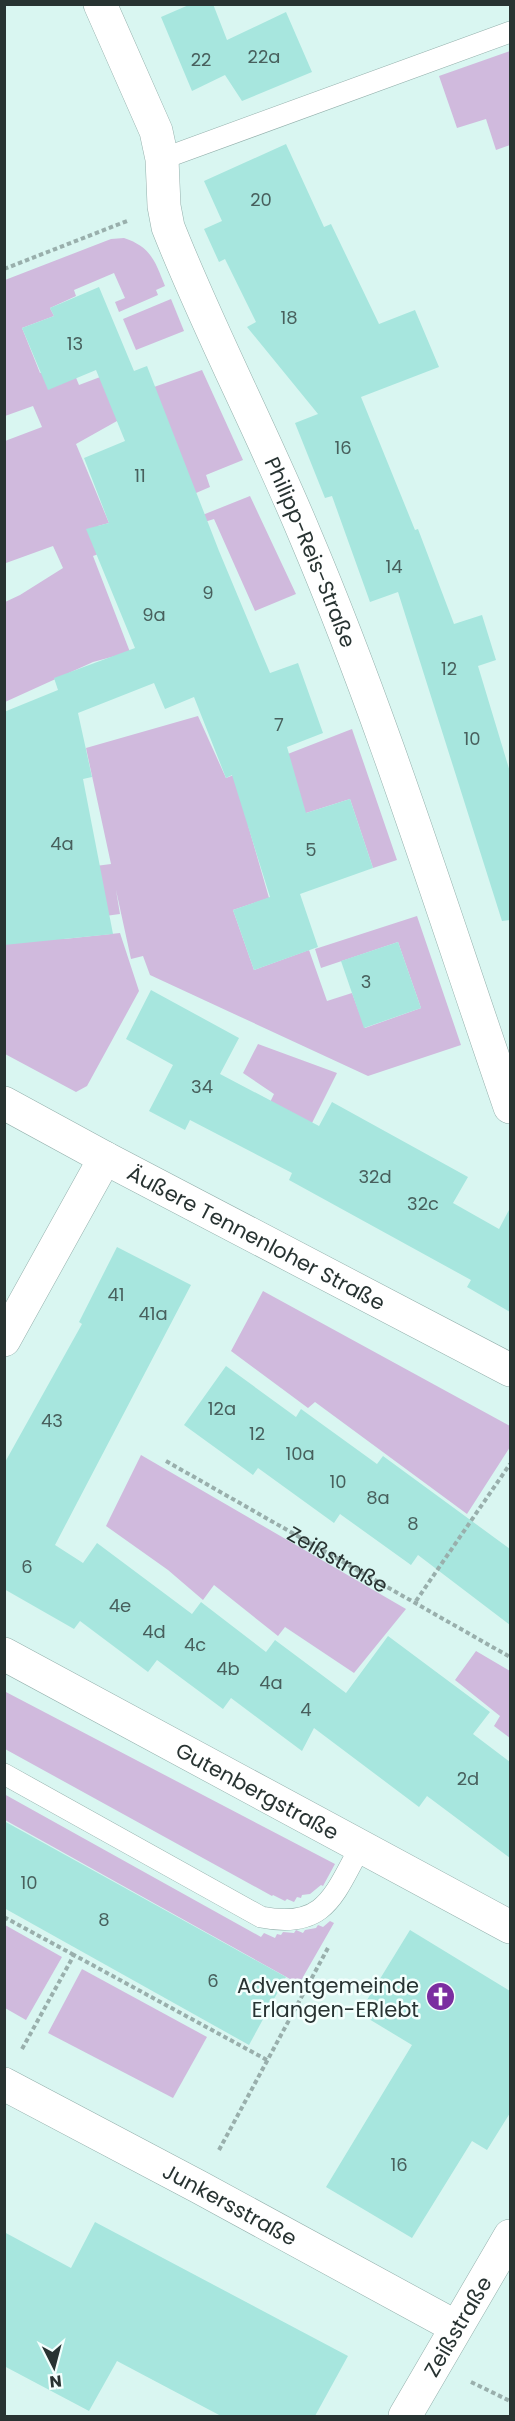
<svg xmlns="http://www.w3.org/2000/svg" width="515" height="2421" font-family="Poppins,sans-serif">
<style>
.green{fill:#d0badd}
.building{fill:#a7e6de}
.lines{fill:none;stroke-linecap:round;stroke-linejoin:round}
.service-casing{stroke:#94b0ac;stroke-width:22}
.minor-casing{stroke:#94b0ac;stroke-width:34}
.tertiary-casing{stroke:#94b0ac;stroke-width:34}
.path{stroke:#99afac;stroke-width:4;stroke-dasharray:4.5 3;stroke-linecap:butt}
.service{stroke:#fff;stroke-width:21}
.minor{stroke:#fff;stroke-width:33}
.tertiary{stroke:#fff;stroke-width:33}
.labels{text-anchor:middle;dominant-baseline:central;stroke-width:5;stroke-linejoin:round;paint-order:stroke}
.number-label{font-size:18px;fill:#48605d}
.street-label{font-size:21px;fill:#283332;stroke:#f3fffd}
.poi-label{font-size:21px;fill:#283332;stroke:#f3fffd;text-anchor:end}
</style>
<rect width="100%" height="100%" fill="#d9f6f1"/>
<g class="green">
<path d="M 510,51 L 510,145 L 496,150 L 486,119 L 457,128 L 439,76 Z"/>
<path d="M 124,238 C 151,247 155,261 165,286 L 156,290 L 158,295 L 119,312 L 115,302 L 125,298 L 114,273 L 74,290 L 76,296 L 50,308 L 54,316 L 22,328 L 40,373 L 70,363 L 79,385 L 124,368 L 123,398 L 202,370 L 243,460 L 206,475 L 210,487 L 196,493 L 117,421 L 76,444 L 109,523 L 98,526 L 107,551 L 93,556 L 130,652 L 93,662 L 5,702 L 5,602 L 20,595 L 63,568 L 53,546 L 6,563 L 5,558 L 5,441 L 42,427 L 33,406 L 5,416 L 5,280 L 111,239 Z"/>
<path d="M 171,299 L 184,331 L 136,350 L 123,319 Z"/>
<path d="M 250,496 L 296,594 L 255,611 L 214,519 L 198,524 L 195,518 Z"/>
<path d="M 198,716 L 226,778 L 352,729 L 397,860 L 373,868 L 350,799 L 306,813 L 248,825 L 269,898 L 233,910 L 254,970 L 309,950 L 327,1001 L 352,993 L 365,1028 L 421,1008 L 398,942 L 321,968 L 315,949 L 417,916 L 461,1045 L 368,1076 L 150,975 L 143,956 L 131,959 L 116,890 L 120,914 L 61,922 L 64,939 L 120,933 L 139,991 L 87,1086 L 76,1092 L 5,1054 L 4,878 L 111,864 L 86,748 Z"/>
<path d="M 258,1044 L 337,1073 L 291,1165 L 251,1142 L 274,1094 L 243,1073 Z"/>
<path d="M 263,1291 L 510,1426 L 510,1447 L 467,1514 L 315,1402 L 308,1408 L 231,1351 Z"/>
<path d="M 141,1455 L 406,1609 L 354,1673 L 285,1627 L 278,1636 L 214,1585 L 203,1600 L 168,1570 L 106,1526 Z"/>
<path d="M 476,1651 L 510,1671 L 510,1738 L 494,1726 L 500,1716 L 455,1680 Z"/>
<path d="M 4,1691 L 335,1864 L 323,1886 L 321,1885 L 310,1894 L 302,1895 L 301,1898 L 297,1897 L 294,1902 L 287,1899 L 285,1901 L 273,1895 L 272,1896 L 5,1749 Z"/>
<path d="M 4,1794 L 261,1937 L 264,1933 L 275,1938 L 277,1934 L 281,1935 L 283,1932 L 294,1933 L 296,1930 L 303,1933 L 305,1930 L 316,1928 L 318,1925 L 323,1927 L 330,1921 L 334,1923 L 299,1984 L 5,1820 Z"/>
<path d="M 5,1925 L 62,1957 L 26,2020 L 5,2008 Z"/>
<path d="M 82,1969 L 207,2037 L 173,2098 L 48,2033 Z"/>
</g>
<g class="building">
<path d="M 191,4 L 213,4 L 227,40 L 286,12 L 312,72 L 242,101 L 225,75 L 192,91 L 161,17 Z"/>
<path d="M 286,144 L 324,227 L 331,224 L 379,324 L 415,310 L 439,367 L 361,397 L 415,530 L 418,529 L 454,624 L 482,615 L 496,660 L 478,666 L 510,772 L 510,920 L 502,921 L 398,592 L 370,602 L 332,496 L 325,498 L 295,423 L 318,414 L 247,327 L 256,322 L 225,259 L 219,262 L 204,229 L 222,221 L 204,181 Z"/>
<path d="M 99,287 L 134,371 L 147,366 L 219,551 L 270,673 L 298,663 L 323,733 L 287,747 L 306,813 L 350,799 L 373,868 L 300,894 L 318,947 L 254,970 L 233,910 L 270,897 L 232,775 L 226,778 L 194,697 L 165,709 L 154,683 L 78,713 L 92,777 L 83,779 L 113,934 L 4,945 L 4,712 L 58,690 L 54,678 L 135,648 L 86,529 L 109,523 L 84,458 L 125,441 L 96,370 L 48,390 L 22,328 L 54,316 L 50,308 Z"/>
<path d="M 398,942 L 421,1008 L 364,1028 L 341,961 Z"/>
<path d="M 151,990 L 239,1038 L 220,1074 L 319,1126 L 332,1102 L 468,1177 L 453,1203 L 499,1229 L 510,1208 L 510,1312 L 467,1287 L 471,1280 L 289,1180 L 292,1173 L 190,1120 L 185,1130 L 149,1111 L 173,1065 L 126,1039 Z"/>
<path d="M 117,1247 L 191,1285 L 55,1545 L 83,1563 L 97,1543 L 192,1614 L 201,1602 L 266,1652 L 275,1640 L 346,1693 L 388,1636 L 490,1712 L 473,1734 L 510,1762 L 510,1858 L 427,1796 L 419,1807 L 314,1728 L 302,1751 L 231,1698 L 223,1709 L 157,1660 L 148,1672 L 80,1621 L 74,1629 L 4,1589 L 4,1464 L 82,1324 L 79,1322 Z"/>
<path d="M 226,1366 L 296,1417 L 301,1409 L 377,1464 L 383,1456 L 510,1549 L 510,1625 L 418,1555 L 411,1565 L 340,1514 L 334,1523 L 258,1468 L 253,1475 L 184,1425 Z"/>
<path d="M 4,1821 L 286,1977 L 249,2045 L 4,1908 Z"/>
<path d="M 410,1930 L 510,1991 L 510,2113 L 487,2150 L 472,2141 L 412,2238 L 326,2187 L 412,2045 L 359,2013 Z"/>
<path d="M 95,2222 L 348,2356 L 315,2416 L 221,2416 L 117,2361 L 89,2411 L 4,2366 L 4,2232 L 71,2268 Z"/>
</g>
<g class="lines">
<defs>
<g id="service">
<path d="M 162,159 L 510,32"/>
<path d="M 4,1774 L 261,1917 C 326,1930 334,1894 361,1846"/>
</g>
<g id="minor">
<path id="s2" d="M 100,4 L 156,131 L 162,159 L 164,206 L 168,227 C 209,331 262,431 305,535 C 384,721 444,916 510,1107"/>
<path d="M 4,1340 L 105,1158"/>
<path id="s3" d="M 4,1654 L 510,1927"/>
<path id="s4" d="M 4,2084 L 199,2187 L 456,2327"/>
<path id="s5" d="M 405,2416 L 510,2236"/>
</g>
<g id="tertiary">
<path id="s6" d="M 4,1103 L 105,1158 L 510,1370"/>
</g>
</defs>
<use href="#service" class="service-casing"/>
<use href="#minor" class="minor-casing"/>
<use href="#tertiary" class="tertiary-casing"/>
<g class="path">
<path d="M 4,269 L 127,221"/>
<path id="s1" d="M 166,1461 L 510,1657"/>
<path d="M 416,1601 L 510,1464"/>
<path d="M 4,1917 L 74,1955"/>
<path d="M 22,2049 L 74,1955 L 267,2060"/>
<path d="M 219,2150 L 329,1946"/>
<path d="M 471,2382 L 510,2401"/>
</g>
<use href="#service" class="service"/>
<use href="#minor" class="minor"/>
<use href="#tertiary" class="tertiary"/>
</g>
<defs>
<symbol id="church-disc" viewBox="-11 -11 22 22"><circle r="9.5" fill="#7b2ea0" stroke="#f3fffd"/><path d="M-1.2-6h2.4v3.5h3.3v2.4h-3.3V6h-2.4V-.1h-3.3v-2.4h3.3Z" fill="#fff"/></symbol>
</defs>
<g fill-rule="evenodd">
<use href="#church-disc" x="424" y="1980" width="33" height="33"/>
</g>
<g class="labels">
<g class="number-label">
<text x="264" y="56">22a</text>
<text x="201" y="59">22</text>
<text x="261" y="199">20</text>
<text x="289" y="317">18</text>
<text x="75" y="343">13</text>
<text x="343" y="447">16</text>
<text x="140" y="475">11</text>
<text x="394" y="566">14</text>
<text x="208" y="592">9</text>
<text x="154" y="614">9a</text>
<text x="449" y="668">12</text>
<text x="279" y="724">7</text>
<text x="472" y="738">10</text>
<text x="62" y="843">4a</text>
<text x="311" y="849">5</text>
<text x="366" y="981">3</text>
<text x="202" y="1086">34</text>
<text x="375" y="1176">32d</text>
<text x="423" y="1203">32c</text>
<text x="116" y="1294">41</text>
<text x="153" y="1313">41a</text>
<text x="222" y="1408">12a</text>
<text x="52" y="1420">43</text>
<text x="257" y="1433">12</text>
<text x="300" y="1453">10a</text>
<text x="338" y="1481">10</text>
<text x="378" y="1497">8a</text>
<text x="413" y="1523">8</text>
<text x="27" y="1566">6</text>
<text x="120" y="1605">4e</text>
<text x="154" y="1631">4d</text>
<text x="195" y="1644">4c</text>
<text x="228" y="1668">4b</text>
<text x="271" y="1682">4a</text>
<text x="306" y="1709">4</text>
<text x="468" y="1778">2d</text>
<text x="29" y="1882">10</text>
<text x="104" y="1919">8</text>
<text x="213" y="1980">6</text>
<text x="399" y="2164">16</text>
</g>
<g class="street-label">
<text stroke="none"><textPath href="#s2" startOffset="591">Philipp-Reis-Straße</textPath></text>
<text stroke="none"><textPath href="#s6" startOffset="286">Äußere Tennenloher Straße</textPath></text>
<text stroke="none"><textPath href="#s1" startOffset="198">Zeißstraße</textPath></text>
<text stroke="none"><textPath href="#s3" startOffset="288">Gutenbergstraße</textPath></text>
<text stroke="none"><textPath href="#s4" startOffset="256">Junkersstraße</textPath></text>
<text stroke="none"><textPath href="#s5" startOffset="104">Zeißstraße</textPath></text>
</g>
<g class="poi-label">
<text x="419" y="1985">Adventgemeinde<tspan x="419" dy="24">Erlangen-ERlebt</tspan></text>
</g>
</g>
<rect width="515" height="2421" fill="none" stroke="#283332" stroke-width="12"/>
<g transform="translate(54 2367) rotate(174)" stroke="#f3fffd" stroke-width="4.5" paint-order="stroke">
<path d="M0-4.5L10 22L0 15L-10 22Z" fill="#283332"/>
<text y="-9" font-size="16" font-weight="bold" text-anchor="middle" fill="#283332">N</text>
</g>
</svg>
